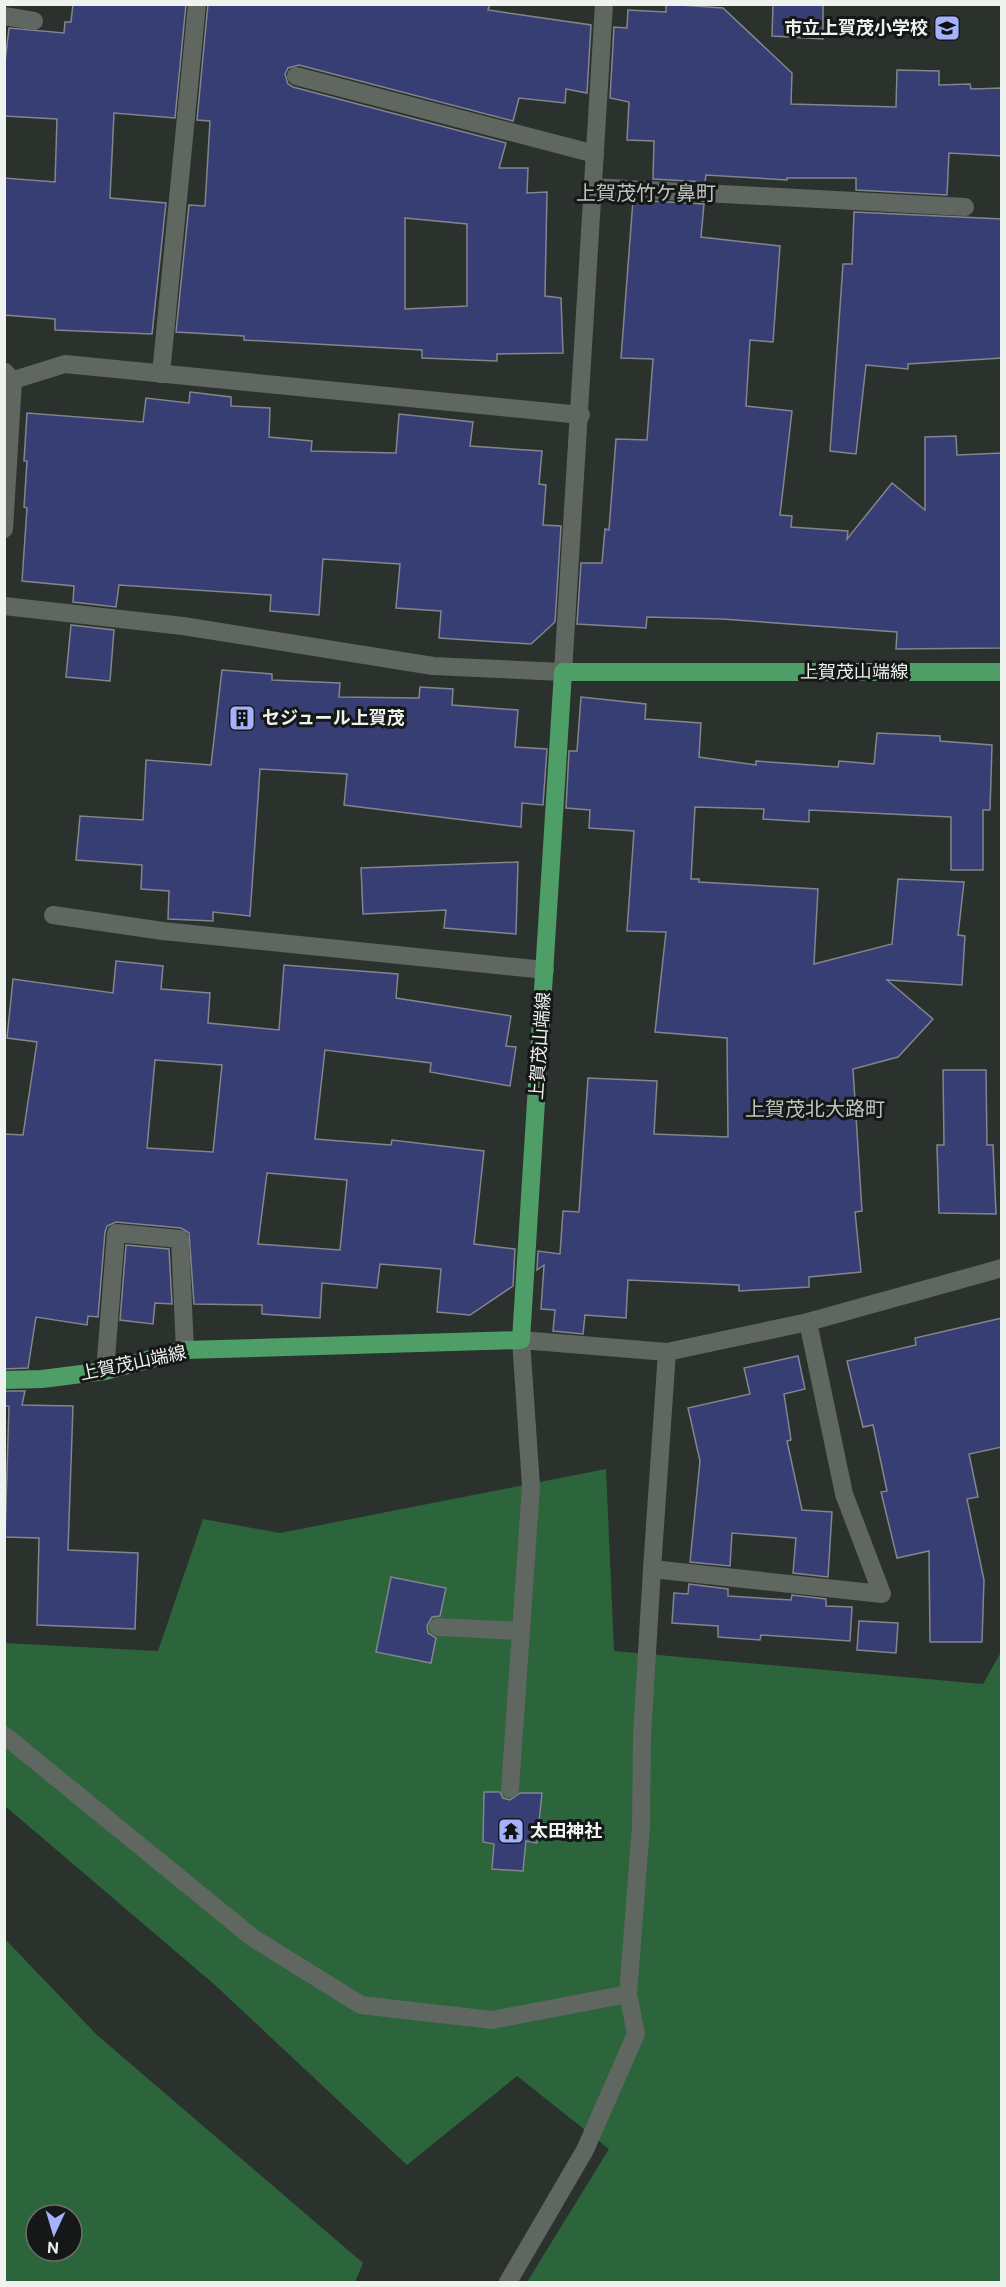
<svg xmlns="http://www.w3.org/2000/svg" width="1006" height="2287" font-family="'DM Sans','Noto Sans JP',sans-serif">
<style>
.forest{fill:#2c643b;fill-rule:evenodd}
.building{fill:#373e73;stroke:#83858e;stroke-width:1.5;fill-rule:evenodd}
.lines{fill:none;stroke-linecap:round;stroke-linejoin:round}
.minor{stroke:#5f6760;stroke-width:18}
.major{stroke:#4f9e67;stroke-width:18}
.labels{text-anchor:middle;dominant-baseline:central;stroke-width:6;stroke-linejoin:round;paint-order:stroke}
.poi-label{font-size:18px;font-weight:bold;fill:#eff3ef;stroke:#151816;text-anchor:start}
.street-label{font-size:18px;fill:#eff3ef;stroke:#151816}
.neighbourhood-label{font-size:20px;fill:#bcc5bd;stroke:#151816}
</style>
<rect width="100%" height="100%" fill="#2b312c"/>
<g class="forest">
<path d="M 606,1469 L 614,1651 L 983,1684 L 1001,1652 L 1001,2282 L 527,2282 L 609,2149 L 517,2076 L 407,2165 L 215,1985 L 5,1806 L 4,1643 L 158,1651 L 203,1519 L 280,1533 Z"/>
<path d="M 5,1939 L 97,2035 L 363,2263 L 355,2282 L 5,2282 ZM 36,2215 L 72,2215 L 72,2251 L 36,2251 Z"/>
</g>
<g class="building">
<path d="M 73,4 L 186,4 L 175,118 L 114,113 L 110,198 L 166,203 L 152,334 L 55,330 L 55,319 L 4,315 L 4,178 L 55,182 L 57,119 L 4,116 L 4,70 L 9,28 L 64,33 L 65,22 L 71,22 Z"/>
<path d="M 208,4 L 490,4 L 488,10 L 591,25 L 587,93 L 566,89 L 565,103 L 519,98 L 513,121 L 299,65 L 288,68 L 285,74 L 288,84 L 293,87 L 506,143 L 499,168 L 528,168 L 527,193 L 547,192 L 545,296 L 561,298 L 563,353 L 497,354 L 497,361 L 422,358 L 422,350 L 244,340 L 244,336 L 176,332 L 189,205 L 205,206 L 210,121 L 197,120 ZM 405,218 L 467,224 L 467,306 L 405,309 Z"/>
<path d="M 666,4 L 723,8 L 792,73 L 791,104 L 896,107 L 897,70 L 939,71 L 939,85 L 970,84 L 971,89 L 1002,88 L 1002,156 L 949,153 L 947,195 L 856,190 L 856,178 L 787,178 L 787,180 L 706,175 L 705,182 L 653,179 L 654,141 L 627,140 L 629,102 L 610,98 L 614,27 L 627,28 L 628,10 L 666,12 Z"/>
<path d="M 773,4 L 823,4 L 823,39 L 772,36 Z"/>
<path d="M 633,200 L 704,204 L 701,237 L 780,246 L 773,342 L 750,340 L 746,406 L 792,411 L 780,515 L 792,516 L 791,527 L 848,531 L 847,539 L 892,483 L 925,510 L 925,437 L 956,436 L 957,455 L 1002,453 L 1002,648 L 896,649 L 897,632 L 722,619 L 647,617 L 646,628 L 577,624 L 581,563 L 602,563 L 605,529 L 609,530 L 616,439 L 647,440 L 653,359 L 621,358 Z"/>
<path d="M 854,212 L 1002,219 L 1002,358 L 908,364 L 908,369 L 866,365 L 856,454 L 830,451 L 843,264 L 852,264 Z"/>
<path d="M 190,392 L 231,397 L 231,406 L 270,408 L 269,437 L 312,441 L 311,451 L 396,453 L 399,414 L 473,422 L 470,446 L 542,451 L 539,484 L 546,485 L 543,525 L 561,526 L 555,622 L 531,644 L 439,638 L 441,611 L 396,608 L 400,564 L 323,559 L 319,615 L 270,611 L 271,595 L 119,585 L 116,607 L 73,602 L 74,586 L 22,581 L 27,508 L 24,507 L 27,461 L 24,461 L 27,413 L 143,422 L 146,398 L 189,403 Z"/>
<path d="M 71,625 L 114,630 L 110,681 L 66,677 Z"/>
<path d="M 222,670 L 272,674 L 272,680 L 340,683 L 339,697 L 419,698 L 420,687 L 453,689 L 452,705 L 518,710 L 515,747 L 547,749 L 543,805 L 522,803 L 521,827 L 344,805 L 347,774 L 260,769 L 250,916 L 213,912 L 213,921 L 168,919 L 169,891 L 141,889 L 142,865 L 76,860 L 80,816 L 143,820 L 146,760 L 211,765 Z"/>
<path d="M 581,697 L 646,704 L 645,719 L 701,723 L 699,757 L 756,765 L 756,761 L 838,767 L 839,761 L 874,764 L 877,733 L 940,736 L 940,741 L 992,745 L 990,810 L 983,810 L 983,870 L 951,870 L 951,817 L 809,810 L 809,822 L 763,819 L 764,809 L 695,807 L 691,879 L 699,879 L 699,882 L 818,889 L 814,964 L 892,944 L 898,879 L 964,882 L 958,935 L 965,936 L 962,985 L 887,980 L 933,1019 L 898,1057 L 853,1069 L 862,1211 L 855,1212 L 861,1272 L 809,1277 L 809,1287 L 739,1291 L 739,1285 L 628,1280 L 626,1318 L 585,1315 L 583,1334 L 553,1331 L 555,1310 L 541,1309 L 544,1265 L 537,1270 L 538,1251 L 560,1254 L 563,1211 L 579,1212 L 588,1078 L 657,1081 L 654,1134 L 728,1137 L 727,1038 L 655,1032 L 666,932 L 627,931 L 634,831 L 589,828 L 590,810 L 566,808 L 569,751 L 577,751 Z"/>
<path d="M 518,862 L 516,934 L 444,928 L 446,910 L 363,914 L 361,868 Z"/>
<path d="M 116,961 L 163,966 L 161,989 L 210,993 L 208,1023 L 279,1030 L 284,965 L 398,974 L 396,998 L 511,1016 L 506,1046 L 516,1047 L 510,1086 L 430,1072 L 431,1063 L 325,1050 L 315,1139 L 391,1145 L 392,1140 L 484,1151 L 474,1244 L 515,1249 L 513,1286 L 470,1315 L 437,1312 L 441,1269 L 380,1264 L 377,1288 L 322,1283 L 320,1318 L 262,1314 L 262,1305 L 194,1304 L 189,1233 L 181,1228 L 116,1222 L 107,1226 L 105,1232 L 98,1317 L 88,1316 L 87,1325 L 36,1317 L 28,1368 L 4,1369 L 4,1134 L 23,1135 L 37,1042 L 7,1038 L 13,979 L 113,993 ZM 155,1060 L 222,1065 L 213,1152 L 147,1148 ZM 267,1173 L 347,1180 L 340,1250 L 258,1244 Z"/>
<path d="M 943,1070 L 986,1070 L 987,1145 L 993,1145 L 996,1214 L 939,1213 L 937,1145 L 944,1145 Z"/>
<path d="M 126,1245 L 169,1249 L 172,1304 L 155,1303 L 153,1324 L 120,1320 Z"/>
<path d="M 1002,1318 L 1002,1447 L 969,1454 L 978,1497 L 967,1499 L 984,1580 L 982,1642 L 930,1642 L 929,1551 L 897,1558 L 881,1492 L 887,1491 L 873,1425 L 863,1427 L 847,1361 L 916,1345 L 915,1338 Z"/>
<path d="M 798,1356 L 805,1389 L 784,1394 L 791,1440 L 787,1441 L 802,1510 L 832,1512 L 828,1577 L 793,1573 L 796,1538 L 732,1533 L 730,1566 L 690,1562 L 700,1461 L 688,1408 L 750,1394 L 744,1368 Z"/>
<path d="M 4,1391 L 25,1391 L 22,1405 L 73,1406 L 68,1550 L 138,1553 L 135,1629 L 37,1625 L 39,1538 L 5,1537 L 9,1406 L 4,1406 Z"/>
<path d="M 391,1577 L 446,1588 L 440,1616 L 432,1617 L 427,1626 L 428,1633 L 436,1638 L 431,1663 L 376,1652 Z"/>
<path d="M 689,1584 L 728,1589 L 728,1596 L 791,1600 L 792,1595 L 826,1599 L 826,1606 L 852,1607 L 850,1641 L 761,1635 L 760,1640 L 718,1637 L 718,1626 L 672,1623 L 674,1593 L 688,1594 Z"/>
<path d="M 859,1621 L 898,1623 L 896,1653 L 857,1650 Z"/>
<path d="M 484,1792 L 500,1792 L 503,1798 L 510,1800 L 520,1793 L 542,1793 L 537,1843 L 526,1841 L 523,1871 L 492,1869 L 494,1844 L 483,1842 Z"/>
</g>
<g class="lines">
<g class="minor">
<path d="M 4,16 L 34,21"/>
<path d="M 296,76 L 595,154"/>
<path d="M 593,187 L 965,207"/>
<path d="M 161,374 L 197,4"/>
<path d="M 4,383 L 65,364 L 581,415"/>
<path d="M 4,529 L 13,381 L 5,372"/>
<path d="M 4,606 L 183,626 L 433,666 L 563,672 L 604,4"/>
<path d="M 53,915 L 163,931 L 545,970"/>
<path d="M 667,1352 L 652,1569 L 882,1594 L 844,1494 L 808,1322"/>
<path d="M 105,1371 L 116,1233 L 180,1239 L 185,1350"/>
<path d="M 438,1627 L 521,1631"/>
<path d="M 4,1735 L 253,1938 L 361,2005 L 492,2020 L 628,1994"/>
<path d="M 510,1789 L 531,1486 L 521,1340 L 667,1352 L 808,1322 L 1002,1268"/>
<path d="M 508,2282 L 585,2150 L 636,2034 L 628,1994 L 641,1826 L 642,1736 L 652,1569"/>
</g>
<path class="major" d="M 4,1380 L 42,1379 L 105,1371 L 185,1350 L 521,1340 L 563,672 L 1002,672"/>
</g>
<defs>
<symbol id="school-square" viewBox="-11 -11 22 22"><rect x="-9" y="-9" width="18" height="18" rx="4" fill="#a4b2fc" stroke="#151816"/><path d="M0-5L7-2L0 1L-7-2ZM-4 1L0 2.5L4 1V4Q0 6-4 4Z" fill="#111"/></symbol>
<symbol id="building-square" viewBox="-11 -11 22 22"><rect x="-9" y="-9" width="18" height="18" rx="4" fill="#a4b2fc" stroke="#151816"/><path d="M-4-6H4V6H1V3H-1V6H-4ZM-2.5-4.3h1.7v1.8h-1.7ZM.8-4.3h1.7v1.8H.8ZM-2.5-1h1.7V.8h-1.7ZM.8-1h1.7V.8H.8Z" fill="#111"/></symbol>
<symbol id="temple-square" viewBox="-11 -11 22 22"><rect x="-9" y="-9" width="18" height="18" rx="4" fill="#a4b2fc" stroke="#151816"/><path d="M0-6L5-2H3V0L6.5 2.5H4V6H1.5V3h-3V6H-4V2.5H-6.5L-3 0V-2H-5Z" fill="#111"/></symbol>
</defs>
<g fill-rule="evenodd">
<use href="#school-square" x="932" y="13" width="30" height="30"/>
<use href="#building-square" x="227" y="703" width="30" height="30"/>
<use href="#temple-square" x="496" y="1816" width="30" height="30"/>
</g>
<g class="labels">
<g class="poi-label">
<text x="928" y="28" text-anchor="end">市立上賀茂小学校</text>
<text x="262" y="718">セジュール上賀茂</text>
<text x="530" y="1831">太田神社</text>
</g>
<g class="street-label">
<text x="854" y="672">上賀茂山端線</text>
<text transform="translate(540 1046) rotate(-86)">上賀茂山端線</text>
<text transform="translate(133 1363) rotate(-12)">上賀茂山端線</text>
</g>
<g class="neighbourhood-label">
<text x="646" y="193">上賀茂竹ケ鼻町</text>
<text x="815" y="1109">上賀茂北大路町</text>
</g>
</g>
<rect width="1006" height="2287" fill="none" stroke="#eff3ef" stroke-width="12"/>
<g transform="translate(54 2233) rotate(184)"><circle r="28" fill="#151816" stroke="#6c706d" stroke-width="1.5"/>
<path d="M0-4.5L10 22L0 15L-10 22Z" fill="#a4b2fc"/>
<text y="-9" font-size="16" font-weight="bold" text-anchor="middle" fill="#eff3ef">N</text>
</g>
</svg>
